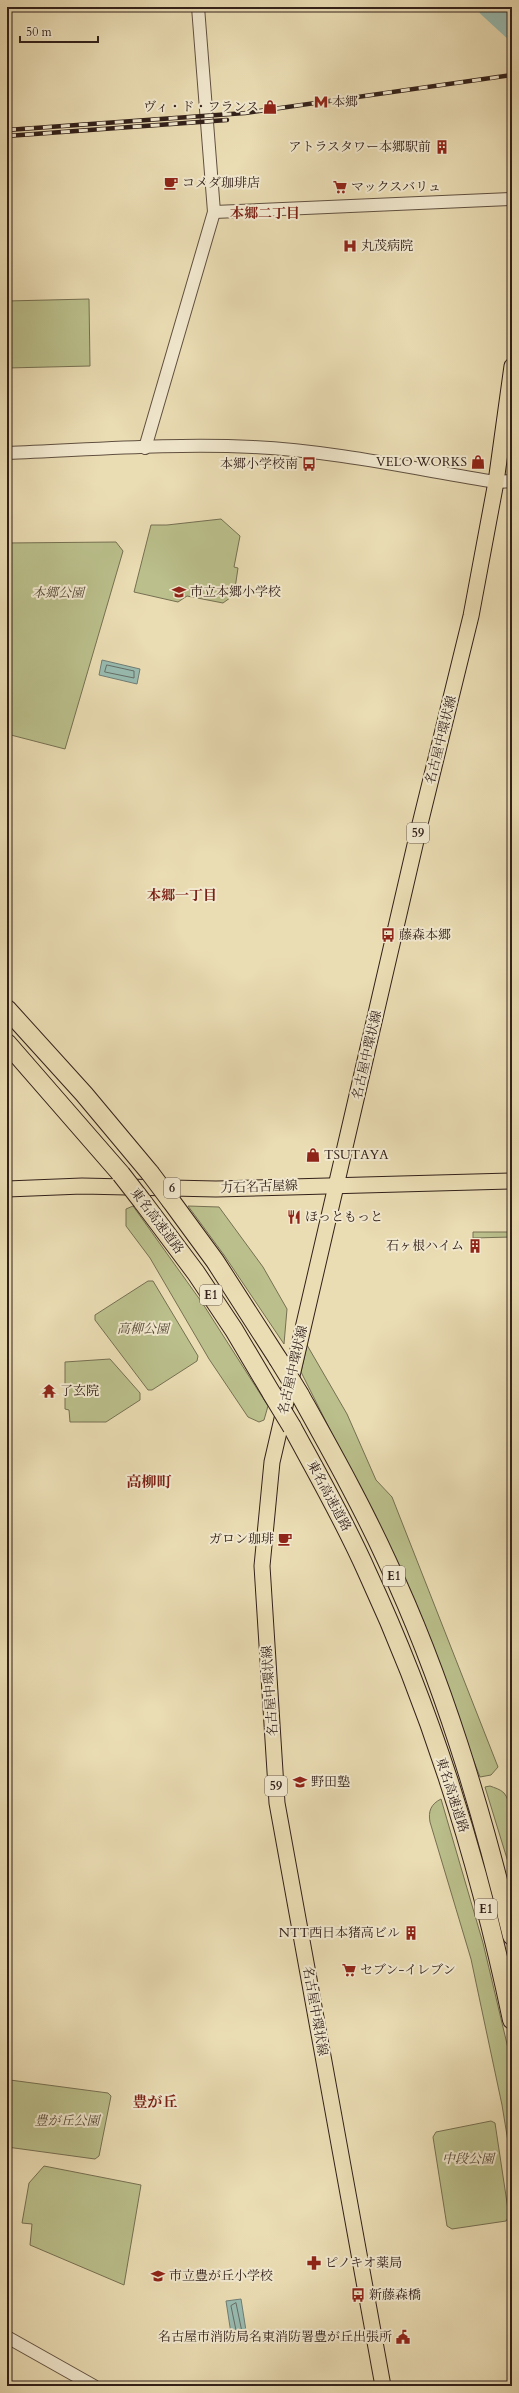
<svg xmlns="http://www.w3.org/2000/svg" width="519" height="2393" font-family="Cardo,'Noto Serif JP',serif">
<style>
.green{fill:#babf8b;stroke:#767052}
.water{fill:#98bbb1;stroke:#707d75}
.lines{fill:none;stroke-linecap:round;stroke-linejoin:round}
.shore{stroke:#666e66;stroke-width:1}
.river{stroke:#98bbb1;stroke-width:19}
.tertiary-casing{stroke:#615040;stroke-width:14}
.primary-casing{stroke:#33211a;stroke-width:17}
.motorway-casing{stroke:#33211a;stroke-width:20}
.tertiary{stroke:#f1e8ce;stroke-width:12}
.primary{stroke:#eadcb3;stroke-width:15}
.motorway{stroke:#eadcb3;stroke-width:18}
.rail-casing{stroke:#33211a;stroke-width:4.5}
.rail{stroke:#f1e8ce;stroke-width:3;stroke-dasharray:9;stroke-linecap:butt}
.motorway-bridge-casing{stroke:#33211a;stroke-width:20;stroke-linecap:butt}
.motorway-bridge{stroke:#eadcb3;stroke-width:18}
.labels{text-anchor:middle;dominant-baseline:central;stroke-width:4;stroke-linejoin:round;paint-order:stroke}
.shield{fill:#f1e8ce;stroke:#6c5d50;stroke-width:1}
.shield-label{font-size:12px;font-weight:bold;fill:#33211a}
.poi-label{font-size:13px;fill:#33211a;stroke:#f1e8ce;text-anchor:start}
.park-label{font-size:13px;font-style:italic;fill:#554836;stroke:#f1e8ce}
.street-label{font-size:13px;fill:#33211a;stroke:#f1e8ce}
.neighbourhood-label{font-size:14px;font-weight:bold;fill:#7a1f14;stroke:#f1e8ce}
.quarter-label{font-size:15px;font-weight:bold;fill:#7a1f14;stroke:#f1e8ce}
</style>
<rect width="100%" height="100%" fill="#eadcb3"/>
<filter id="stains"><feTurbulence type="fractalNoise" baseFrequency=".005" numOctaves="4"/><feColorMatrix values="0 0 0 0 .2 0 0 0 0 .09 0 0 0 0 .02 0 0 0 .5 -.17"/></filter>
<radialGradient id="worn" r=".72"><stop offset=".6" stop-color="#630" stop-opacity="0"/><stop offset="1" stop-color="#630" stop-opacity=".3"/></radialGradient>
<g class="green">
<path d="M 89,299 L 90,366 L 7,368 L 7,301 Z"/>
<path d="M 221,519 L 240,536 L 234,567 L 238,568 L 234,595 L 223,603 L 187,596 L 178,602 L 134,592 L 151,525 L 167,525 Z"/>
<path d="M 116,542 L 123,551 L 65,749 L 7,734 L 7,543 Z"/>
<path d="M 133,1206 L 203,1304 L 268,1406 L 264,1420 L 259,1422 L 248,1417 L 209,1359 L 150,1258 L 126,1226 L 126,1209 Z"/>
<path d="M 188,1206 L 219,1207 L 263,1267 L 287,1309 L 284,1344 L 224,1255 Z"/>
<path d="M 473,1232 L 512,1232 L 512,1237 L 473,1238 Z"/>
<path d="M 148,1281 L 153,1281 L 198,1356 L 197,1361 L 152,1390 L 148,1390 L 95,1320 L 95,1315 Z"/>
<path d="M 307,1345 L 347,1414 L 376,1480 L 392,1497 L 498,1767 L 491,1775 L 480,1777 L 423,1629 L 383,1535 L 301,1372 Z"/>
<path d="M 110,1359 L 140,1393 L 140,1400 L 106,1422 L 70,1422 L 69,1410 L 65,1409 L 65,1362 Z"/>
<path d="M 490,1786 C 495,1788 500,1789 504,1793 C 517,1809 512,1854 512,1875 L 485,1787 Z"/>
<path d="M 441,1799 L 483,1943 L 512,2065 L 512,2166 L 502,2105 L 471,1959 L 430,1822 C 428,1811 431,1804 441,1799 Z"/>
<path d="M 10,2080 L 108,2093 L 111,2096 L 99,2156 L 95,2159 L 7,2147 L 7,2082 Z"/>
<path d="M 491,2121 L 495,2123 L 509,2216 L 506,2221 L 452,2229 L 447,2226 L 433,2137 L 436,2132 Z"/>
<path d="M 44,2166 L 141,2185 L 124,2285 L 30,2245 L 32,2224 L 22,2223 L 29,2183 Z"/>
</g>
<g class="water">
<path d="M 102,660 L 140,669 L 137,684 L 99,675 Z"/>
<path d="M 241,2299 L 247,2337 L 232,2340 L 226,2301 Z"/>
</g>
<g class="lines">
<g class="shore">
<path d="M 107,665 L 134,671 L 134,678 L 105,672 Z"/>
<path d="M 236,2303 L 242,2332 L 237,2335 L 231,2306 Z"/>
</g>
<path class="river" d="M 487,7 L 512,30"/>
<defs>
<g id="tertiary">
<path d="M 214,212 L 512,199"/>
<path d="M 145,448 L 214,212 L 198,7"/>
<path d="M 7,453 C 88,450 171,443 253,447 C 334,451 415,469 496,482 L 512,481"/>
<path d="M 7,2337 L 94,2386"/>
</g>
<g id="primary">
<path d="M 7,1189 L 82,1186 L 216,1189 L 512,1181"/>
<path d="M 383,2386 L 277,1803 L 262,1566 L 272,1462 L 418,832 L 471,616 L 496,482 L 512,366"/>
</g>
<g id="motorway">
<path d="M 7,1009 L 84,1094 L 150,1173"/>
<path d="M 7,1043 L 121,1174"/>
<path d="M 142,1201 L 196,1273 L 234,1330 L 272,1394"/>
<path d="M 171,1201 L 215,1261 L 278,1359"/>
<path d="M 300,1395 C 330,1449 361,1504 387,1561 C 443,1680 481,1808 512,1936"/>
<path d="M 292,1427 C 318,1475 345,1522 367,1572 C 433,1714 480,1867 512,2020"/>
</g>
</defs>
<use href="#tertiary" class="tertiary-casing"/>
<use href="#primary" class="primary-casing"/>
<use href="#motorway" class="motorway-casing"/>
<use href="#tertiary" class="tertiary"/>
<use href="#primary" class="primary"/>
<use href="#motorway" class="motorway"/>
<defs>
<g id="rail">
<path d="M 7,130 L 245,113 L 512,75"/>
<path d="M 7,136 L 227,120"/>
</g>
</defs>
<use href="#rail" class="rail-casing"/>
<use href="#rail" class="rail"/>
<defs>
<g id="motorway-bridge">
<path d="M 150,1173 L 171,1201"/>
<path d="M 121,1174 L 142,1201"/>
<path d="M 278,1359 L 300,1395"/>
<path d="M 272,1394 L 292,1427"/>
</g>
</defs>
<use href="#motorway-bridge" class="motorway-bridge-casing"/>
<use href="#motorway-bridge" class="motorway-bridge"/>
</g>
<defs>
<symbol id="metro-bare" viewBox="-9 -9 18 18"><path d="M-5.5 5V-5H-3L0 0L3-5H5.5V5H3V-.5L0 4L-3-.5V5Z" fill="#8f2418" stroke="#f1e8ce" stroke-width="2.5" paint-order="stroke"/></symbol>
<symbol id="shop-bare" viewBox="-9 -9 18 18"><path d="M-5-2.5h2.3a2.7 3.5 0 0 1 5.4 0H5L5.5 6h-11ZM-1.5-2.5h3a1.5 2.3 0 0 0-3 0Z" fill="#8f2418" stroke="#f1e8ce" stroke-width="2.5" paint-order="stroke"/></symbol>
<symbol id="building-bare" viewBox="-9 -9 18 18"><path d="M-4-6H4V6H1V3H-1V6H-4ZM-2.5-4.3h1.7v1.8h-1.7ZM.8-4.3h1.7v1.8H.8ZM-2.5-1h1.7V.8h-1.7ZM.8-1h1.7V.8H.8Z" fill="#8f2418" stroke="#f1e8ce" stroke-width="2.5" paint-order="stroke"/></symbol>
<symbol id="cafe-bare" viewBox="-9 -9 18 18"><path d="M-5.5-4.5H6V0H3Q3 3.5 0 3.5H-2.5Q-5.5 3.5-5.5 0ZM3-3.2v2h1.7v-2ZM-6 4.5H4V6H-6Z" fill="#8f2418" stroke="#f1e8ce" stroke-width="2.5" paint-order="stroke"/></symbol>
<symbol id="supermarket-bare" viewBox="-9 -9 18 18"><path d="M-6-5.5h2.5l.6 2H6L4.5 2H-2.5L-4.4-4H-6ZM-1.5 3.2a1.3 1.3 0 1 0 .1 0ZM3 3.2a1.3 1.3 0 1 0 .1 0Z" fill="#8f2418" stroke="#f1e8ce" stroke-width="2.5" paint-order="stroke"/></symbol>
<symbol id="hospital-bare" viewBox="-9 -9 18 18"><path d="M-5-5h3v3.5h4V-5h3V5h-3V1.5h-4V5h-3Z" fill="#8f2418" stroke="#f1e8ce" stroke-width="2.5" paint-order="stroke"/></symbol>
<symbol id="bus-bare" viewBox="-9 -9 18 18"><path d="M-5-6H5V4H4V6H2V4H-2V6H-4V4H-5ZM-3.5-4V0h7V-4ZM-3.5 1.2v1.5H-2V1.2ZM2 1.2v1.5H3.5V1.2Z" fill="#8f2418" stroke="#f1e8ce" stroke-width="2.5" paint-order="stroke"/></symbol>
<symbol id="school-bare" viewBox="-9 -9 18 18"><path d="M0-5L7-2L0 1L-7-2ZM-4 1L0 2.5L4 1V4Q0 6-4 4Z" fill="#8f2418" stroke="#f1e8ce" stroke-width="2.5" paint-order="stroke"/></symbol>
<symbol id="restaurant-bare" viewBox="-9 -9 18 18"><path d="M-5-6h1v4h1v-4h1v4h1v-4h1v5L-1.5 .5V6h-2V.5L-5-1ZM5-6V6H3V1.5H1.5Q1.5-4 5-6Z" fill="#8f2418" stroke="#f1e8ce" stroke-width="2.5" paint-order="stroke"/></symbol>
<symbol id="temple-bare" viewBox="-9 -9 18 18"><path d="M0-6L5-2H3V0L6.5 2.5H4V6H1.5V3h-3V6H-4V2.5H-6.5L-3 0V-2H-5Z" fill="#8f2418" stroke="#f1e8ce" stroke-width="2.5" paint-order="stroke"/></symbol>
<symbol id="pharmacy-bare" viewBox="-9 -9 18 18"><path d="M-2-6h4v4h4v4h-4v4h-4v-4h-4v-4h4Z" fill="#8f2418" stroke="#f1e8ce" stroke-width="2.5" paint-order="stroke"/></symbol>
<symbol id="civic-bare" viewBox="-9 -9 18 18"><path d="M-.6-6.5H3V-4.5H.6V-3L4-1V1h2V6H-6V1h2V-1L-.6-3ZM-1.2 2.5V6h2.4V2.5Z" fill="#8f2418" stroke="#f1e8ce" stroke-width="2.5" paint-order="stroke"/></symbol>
</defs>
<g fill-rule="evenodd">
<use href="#metro-bare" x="311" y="92" width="20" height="20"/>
<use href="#shop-bare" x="260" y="97" width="20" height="20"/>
<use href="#building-bare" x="432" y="137" width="20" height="20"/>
<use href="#cafe-bare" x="161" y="173" width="20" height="20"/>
<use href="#supermarket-bare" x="330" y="177" width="20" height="20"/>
<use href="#hospital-bare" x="340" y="236" width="20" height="20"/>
<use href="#shop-bare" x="468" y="452" width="20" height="20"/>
<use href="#bus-bare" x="299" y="454" width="20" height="20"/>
<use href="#school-bare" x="169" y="582" width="20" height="20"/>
<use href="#bus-bare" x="378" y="925" width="20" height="20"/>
<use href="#shop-bare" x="303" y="1145" width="20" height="20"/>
<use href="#restaurant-bare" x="284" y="1207" width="20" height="20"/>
<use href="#building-bare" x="465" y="1236" width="20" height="20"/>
<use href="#temple-bare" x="39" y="1381" width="20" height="20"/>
<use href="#cafe-bare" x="275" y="1529" width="20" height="20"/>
<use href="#school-bare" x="290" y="1772" width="20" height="20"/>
<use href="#building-bare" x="401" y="1923" width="20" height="20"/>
<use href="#supermarket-bare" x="339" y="1960" width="20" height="20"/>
<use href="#pharmacy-bare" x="304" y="2253" width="20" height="20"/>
<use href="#school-bare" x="148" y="2266" width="20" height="20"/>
<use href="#bus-bare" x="348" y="2285" width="20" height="20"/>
<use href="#civic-bare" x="393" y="2327" width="20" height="20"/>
</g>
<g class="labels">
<g class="shield">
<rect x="407" y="823" width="22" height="20" rx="3"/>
<rect x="164" y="1178" width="16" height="20" rx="3"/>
<rect x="200" y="1285" width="22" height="20" rx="3"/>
<rect x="383" y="1566" width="22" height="20" rx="3"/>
<rect x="265" y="1776" width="22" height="20" rx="3"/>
<rect x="475" y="1899" width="22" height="20" rx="3"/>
</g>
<g class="shield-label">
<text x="418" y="833">59</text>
<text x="172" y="1188">6</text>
<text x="211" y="1295">E1</text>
<text x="394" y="1576">E1</text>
<text x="276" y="1786">59</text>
<text x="486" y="1909">E1</text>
</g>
<g class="poi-label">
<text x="332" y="102">本郷</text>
<text x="259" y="107" text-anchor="end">ヴィ・ド・フランス</text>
<text x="431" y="147" text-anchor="end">アトラスタワー本郷駅前</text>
<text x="182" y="183">コメダ珈琲店</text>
<text x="351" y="187">マックスバリュ</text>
<text x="361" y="246">丸茂病院</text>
<text x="467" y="462" text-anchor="end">VELO WORKS</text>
<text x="298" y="464" text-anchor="end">本郷小学校南</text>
<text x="190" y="592">市立本郷小学校</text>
<text x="399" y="935">藤森本郷</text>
<text x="324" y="1155">TSUTAYA</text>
<text x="305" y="1217">ほっともっと</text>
<text x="464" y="1246" text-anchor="end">石ヶ根ハイム</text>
<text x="60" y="1391">了玄院</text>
<text x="274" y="1539" text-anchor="end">ガロン珈琲</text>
<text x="311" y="1782">野田塾</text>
<text x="400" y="1933" text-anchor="end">NTT西日本猪高ビル</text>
<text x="360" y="1970">セブン-イレブン</text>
<text x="325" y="2263">ピノキオ薬局</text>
<text x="169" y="2276">市立豊が丘小学校</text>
<text x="369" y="2295">新藤森橋</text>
<text x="392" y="2337" text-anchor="end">名古屋市消防局名東消防署豊が丘出張所</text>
</g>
<g class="park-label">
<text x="58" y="593">本郷公園</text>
<text x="143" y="1329">高柳公園</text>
<text x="67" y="2121">豊が丘公園</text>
<text x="468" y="2159">中段公園</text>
</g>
<g class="street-label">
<text transform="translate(441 740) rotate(-76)">名古屋中環状線</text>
<text transform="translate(367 1055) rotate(-77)">名古屋中環状線</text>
<text transform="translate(259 1187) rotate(-2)">力石名古屋線</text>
<text transform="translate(157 1221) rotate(53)">東名高速道路</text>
<text transform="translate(293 1370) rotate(-77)">名古屋中環状線</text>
<text transform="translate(329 1496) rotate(62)">東名高速道路</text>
<text transform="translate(270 1691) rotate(-94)">名古屋中環状線</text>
<text transform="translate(452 1795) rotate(72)">東名高速道路</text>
<text transform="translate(315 2011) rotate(80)">名古屋中環状線</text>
</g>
<g class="neighbourhood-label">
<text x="265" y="213">本郷二丁目</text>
<text x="182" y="895">本郷一丁目</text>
</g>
<g class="quarter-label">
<text x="149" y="1482">高柳町</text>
<text x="155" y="2102">豊が丘</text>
</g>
</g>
<rect width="519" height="2393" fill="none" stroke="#eadcb3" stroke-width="24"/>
<rect x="8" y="8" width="503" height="2377" fill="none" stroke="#33211a" stroke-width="2"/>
<rect x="12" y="12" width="495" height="2369" fill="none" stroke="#33211a"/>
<path d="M20 36v6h78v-6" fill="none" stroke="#33211a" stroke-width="2"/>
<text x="26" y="36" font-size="12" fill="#33211a" stroke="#f1e8ce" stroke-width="3" paint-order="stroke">50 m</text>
<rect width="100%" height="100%" filter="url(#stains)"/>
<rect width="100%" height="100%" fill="url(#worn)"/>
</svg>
